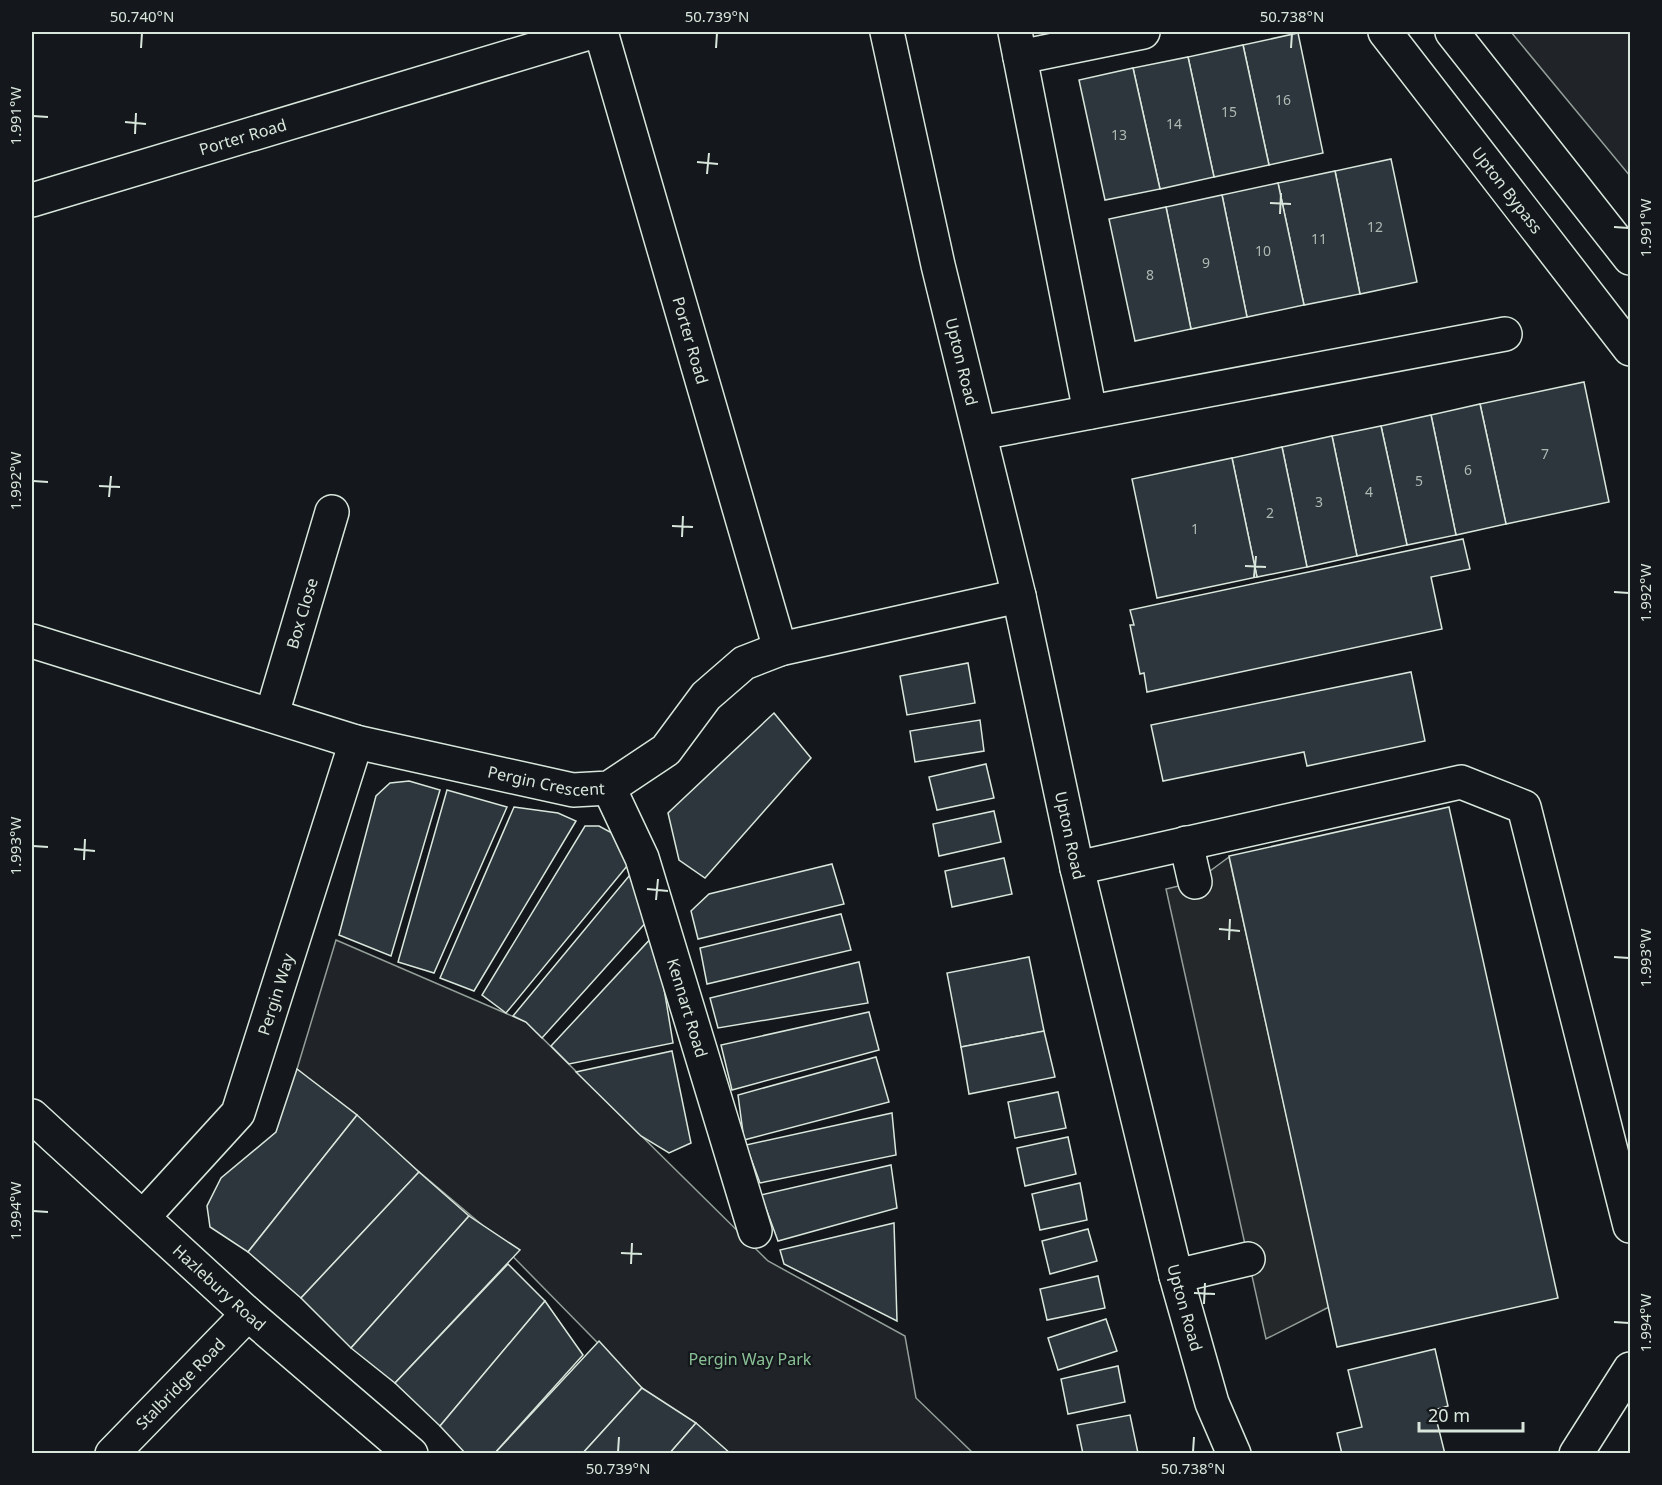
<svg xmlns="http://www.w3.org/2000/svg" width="1662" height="1485" font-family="'Noto Sans',sans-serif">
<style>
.green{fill:#202428;stroke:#939e99;stroke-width:1.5}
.parking{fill:#24282b;stroke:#939e99;stroke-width:1.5}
.building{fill:#2c363c;stroke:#d8e6dc;stroke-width:1.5}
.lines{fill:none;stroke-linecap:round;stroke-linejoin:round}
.minor-casing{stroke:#d8e6dc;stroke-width:36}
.highway-casing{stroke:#d8e6dc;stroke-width:36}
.minor{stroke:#14181c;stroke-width:33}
.highway{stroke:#14181c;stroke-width:33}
.ticks{fill:none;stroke:#d8e6dc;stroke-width:2}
.labels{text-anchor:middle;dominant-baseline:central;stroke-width:4.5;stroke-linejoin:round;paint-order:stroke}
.number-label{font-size:14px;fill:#adbab4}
.street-label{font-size:16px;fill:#d8e6dc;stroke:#14181c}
.park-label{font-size:16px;fill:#8ac095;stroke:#14181c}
.neatline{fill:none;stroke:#d8e6dc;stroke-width:2}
.ticks-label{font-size:15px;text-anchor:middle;fill:#d8e6dc}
</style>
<rect width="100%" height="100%" fill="#14181c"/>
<g class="green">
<path d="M 1511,32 L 1630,32 L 1630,176 Z"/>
<path d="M 336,940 L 526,1022 L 768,1261 L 905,1336 L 916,1398 L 973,1453 L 712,1453 L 642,1388 L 481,1224 L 297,1069 Z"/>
</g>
<path class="parking" d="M 1229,857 L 1329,1307 L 1266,1339 L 1166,889 L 1195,882 Z"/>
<g class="building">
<path d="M 1298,33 L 1323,153 L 1269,165 L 1243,45 Z"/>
<path d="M 1243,45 L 1269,165 L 1214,177 L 1188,57 Z"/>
<path d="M 1188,57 L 1214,177 L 1160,189 L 1133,68 Z"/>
<path d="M 1133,68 L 1160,189 L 1105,200 L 1079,80 Z"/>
<path d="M 1391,159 L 1417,282 L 1360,294 L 1335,171 Z"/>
<path d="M 1335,171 L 1360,294 L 1304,305 L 1278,183 Z"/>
<path d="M 1278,183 L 1304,305 L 1247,317 L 1222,195 Z"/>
<path d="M 1222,195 L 1247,317 L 1191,329 L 1166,207 Z"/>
<path d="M 1166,207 L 1191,329 L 1135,341 L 1109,219 Z"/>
<path d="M 1584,382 L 1609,502 L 1506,524 L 1480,404 Z"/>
<path d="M 1480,404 L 1506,524 L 1456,535 L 1431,415 Z"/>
<path d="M 1431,415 L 1456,535 L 1407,545 L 1381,426 Z"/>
<path d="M 1381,426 L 1407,545 L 1357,556 L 1332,436 Z"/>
<path d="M 1332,436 L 1357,556 L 1307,567 L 1282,447 Z"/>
<path d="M 1282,447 L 1307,567 L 1257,577 L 1232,458 Z"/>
<path d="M 1232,458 L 1257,577 L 1157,598 L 1132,479 Z"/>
<path d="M 1463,539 L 1470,569 L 1431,577 L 1442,629 L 1147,692 L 1144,673 L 1140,674 L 1130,625 L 1134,625 L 1130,610 Z"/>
<path d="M 968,663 L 975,703 L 907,715 L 900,676 Z"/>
<path d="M 1411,672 L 1425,741 L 1307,766 L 1304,752 L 1163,781 L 1151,725 Z"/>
<path d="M 774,713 L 811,758 L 705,878 L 679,860 L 668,813 Z"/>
<path d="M 980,720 L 984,751 L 915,762 L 910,731 Z"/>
<path d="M 986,764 L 994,798 L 937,810 L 929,777 Z"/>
<path d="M 409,781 L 440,790 L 391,956 L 339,935 L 376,796 L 390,783 Z"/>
<path d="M 447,790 L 507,807 L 434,973 L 398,962 Z"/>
<path d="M 514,807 L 558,813 L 576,821 L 474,991 L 440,978 Z"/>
<path d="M 1449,807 L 1558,1298 L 1337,1347 L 1229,856 Z"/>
<path d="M 994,811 L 1001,842 L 939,856 L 933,824 Z"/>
<path d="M 585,826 L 599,826 L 612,833 L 632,860 L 506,1013 L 482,995 Z"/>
<path d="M 1004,858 L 1012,894 L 952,907 L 945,871 Z"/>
<path d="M 832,864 L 844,904 L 698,939 L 691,911 L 709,894 Z"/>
<path d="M 634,870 L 649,919 L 542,1038 L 526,1022 L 513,1016 Z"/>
<path d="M 841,914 L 851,950 L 707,984 L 700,948 Z"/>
<path d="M 655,934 L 673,1043 L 569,1064 L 551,1046 Z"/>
<path d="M 1029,957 L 1044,1031 L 961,1047 L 947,973 Z"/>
<path d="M 859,962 L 868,1003 L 718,1028 L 710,998 Z"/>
<path d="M 869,1012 L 879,1050 L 732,1090 L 721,1045 Z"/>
<path d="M 1044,1031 L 1055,1077 L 969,1094 L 961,1047 Z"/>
<path d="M 672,1051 L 691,1143 L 669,1153 L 641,1136 L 576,1072 Z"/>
<path d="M 876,1057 L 889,1102 L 744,1140 L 738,1095 Z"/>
<path d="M 297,1069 L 357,1115 L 248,1252 L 210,1227 L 207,1206 L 221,1178 L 276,1132 Z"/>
<path d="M 1058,1092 L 1066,1128 L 1015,1138 L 1008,1102 Z"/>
<path d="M 892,1113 L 896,1155 L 760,1183 L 746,1145 Z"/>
<path d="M 357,1115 L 419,1172 L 301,1298 L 248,1252 Z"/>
<path d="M 1068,1137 L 1076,1174 L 1025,1186 L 1017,1148 Z"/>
<path d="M 891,1165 L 897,1208 L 778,1241 L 761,1195 Z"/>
<path d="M 419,1172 L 469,1216 L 351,1348 L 301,1298 Z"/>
<path d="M 1080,1183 L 1087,1220 L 1040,1230 L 1032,1194 Z"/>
<path d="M 469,1216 L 520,1250 L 395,1383 L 351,1348 Z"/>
<path d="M 894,1223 L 897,1321 L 784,1264 L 780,1250 Z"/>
<path d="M 1088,1229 L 1097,1261 L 1050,1274 L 1042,1241 Z"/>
<path d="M 508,1264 L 545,1301 L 440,1426 L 395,1383 Z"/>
<path d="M 1098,1276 L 1105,1308 L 1047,1320 L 1040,1289 Z"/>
<path d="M 545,1301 L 583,1355 L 494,1454 L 466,1454 L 440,1426 Z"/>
<path d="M 1106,1319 L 1117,1351 L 1058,1370 L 1048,1338 Z"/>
<path d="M 599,1341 L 642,1388 L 582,1454 L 494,1454 Z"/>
<path d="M 1435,1349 L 1448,1406 L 1434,1410 L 1445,1454 L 1342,1454 L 1337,1433 L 1362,1427 L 1348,1370 Z"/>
<path d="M 1118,1366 L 1125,1402 L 1068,1414 L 1061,1379 Z"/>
<path d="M 642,1388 L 696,1423 L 669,1454 L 582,1454 Z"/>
<path d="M 1130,1415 L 1138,1453 L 1083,1454 L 1077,1425 Z"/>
<path d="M 696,1423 L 731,1454 L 669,1454 Z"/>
</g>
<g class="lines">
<defs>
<g id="minor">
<path id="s1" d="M 601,32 L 780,649"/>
<path d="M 1015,32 L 1090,412"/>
<path d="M 1020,57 L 1143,32"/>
<path id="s2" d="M 32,200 L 592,32"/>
<path d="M 980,433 L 1505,334"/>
<path id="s3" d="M 32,641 L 356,742 L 573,790 L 609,788 L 666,750 L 706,696 L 744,663 L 780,649 L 1019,596"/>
<path id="s4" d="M 272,714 L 332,512"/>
<path id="s5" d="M 609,788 L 642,858 L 755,1231"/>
<path d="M 1186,843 L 1195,882"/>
<path d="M 1077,868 L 1461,782 L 1524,807 L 1630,1226"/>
<path id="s6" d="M 32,1116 L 248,1314 L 411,1454"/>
<path id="s7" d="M 144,1216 L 238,1113 L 356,742"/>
<path d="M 1176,1276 L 1248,1259"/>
<path id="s8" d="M 112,1454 L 248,1314"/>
<path d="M 1576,1454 L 1630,1369"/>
</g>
<g id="highway">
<path id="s9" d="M 887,32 L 938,265 L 1019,596 L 1077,868 L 1176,1276 L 1212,1403 L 1234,1454"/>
<path id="s10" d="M 1385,32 L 1630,349"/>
<path d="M 1452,32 L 1630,258"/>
</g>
</defs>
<use href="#minor" class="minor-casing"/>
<use href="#highway" class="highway-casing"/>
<use href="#minor" class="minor"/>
<use href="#highway" class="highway"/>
</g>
<path class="ticks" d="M 141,48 L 142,33M 716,48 L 717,33M 1291,48 L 1292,33M 33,116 L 48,117M 125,122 L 146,124M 135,134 L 136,113M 697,162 L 718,164M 707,174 L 709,153M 1270,203 L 1291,204M 1280,214 L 1281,193M 1614,227 L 1629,228M 33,481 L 48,482M 99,486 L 120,487M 109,497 L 111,476M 672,526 L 693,527M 682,537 L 683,516M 1245,566 L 1266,567M 1254,577 L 1256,556M 1614,592 L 1629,593M 33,846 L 48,847M 74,849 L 95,851M 84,860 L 85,839M 647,889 L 668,891M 656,900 L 658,879M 1219,929 L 1240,931M 1229,940 L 1230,919M 1614,957 L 1629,958M 33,1211 L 48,1212M 621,1253 L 642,1254M 631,1264 L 632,1243M 1194,1293 L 1215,1294M 1204,1304 L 1205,1283M 1614,1322 L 1629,1323M 618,1452 L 619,1437M 1193,1452 L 1194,1437"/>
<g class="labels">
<g class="number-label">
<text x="1283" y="99">16</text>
<text x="1229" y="111">15</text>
<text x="1174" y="123">14</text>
<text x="1119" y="134">13</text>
<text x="1375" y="226">12</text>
<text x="1319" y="238">11</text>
<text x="1263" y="250">10</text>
<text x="1206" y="262">9</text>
<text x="1150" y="274">8</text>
<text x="1545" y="453">7</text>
<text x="1468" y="469">6</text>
<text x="1419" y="480">5</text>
<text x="1369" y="491">4</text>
<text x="1319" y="501">3</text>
<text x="1270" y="512">2</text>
<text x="1195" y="528">1</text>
</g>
<g class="street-label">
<text stroke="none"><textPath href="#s2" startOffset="220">Porter Road</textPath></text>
<text stroke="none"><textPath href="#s10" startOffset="200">Upton Bypass</textPath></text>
<text stroke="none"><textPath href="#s1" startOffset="321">Porter Road</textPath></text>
<text stroke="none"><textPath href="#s9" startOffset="338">Upton Road</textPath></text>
<text stroke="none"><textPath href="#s4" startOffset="105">Box Close</textPath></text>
<text stroke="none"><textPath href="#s3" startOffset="534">Pergin Crescent</textPath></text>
<text stroke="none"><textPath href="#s9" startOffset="824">Upton Road</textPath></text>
<text stroke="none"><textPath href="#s7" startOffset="264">Pergin Way</textPath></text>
<text stroke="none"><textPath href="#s5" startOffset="234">Kennart Road</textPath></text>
<text stroke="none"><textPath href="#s6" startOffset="254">Hazlebury Road</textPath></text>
<text stroke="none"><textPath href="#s9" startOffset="1310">Upton Road</textPath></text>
<text stroke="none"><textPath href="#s8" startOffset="98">Stalbridge Road</textPath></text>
</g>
<g class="park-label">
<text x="750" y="1359">Pergin Way Park</text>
</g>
</g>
<rect width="1662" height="1485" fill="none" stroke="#14181c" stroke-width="66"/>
<path d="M1419 1422v9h104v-9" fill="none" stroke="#d8e6dc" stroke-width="3"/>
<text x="1428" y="1422" font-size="18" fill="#d8e6dc" stroke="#14181c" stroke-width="4.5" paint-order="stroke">20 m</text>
<rect x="33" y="33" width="1596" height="1419" class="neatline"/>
<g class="ticks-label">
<text x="142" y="22">50.740°N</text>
<text x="717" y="22">50.739°N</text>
<text x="1292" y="22">50.738°N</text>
<text transform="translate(16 116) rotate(-90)" y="5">1.991°W</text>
<text transform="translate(1646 228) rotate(-90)" y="5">1.991°W</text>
<text transform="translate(16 481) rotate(-90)" y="5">1.992°W</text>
<text transform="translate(1646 593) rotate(-90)" y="5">1.992°W</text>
<text transform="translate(16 846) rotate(-90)" y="5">1.993°W</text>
<text transform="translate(1646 958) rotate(-90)" y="5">1.993°W</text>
<text transform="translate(16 1211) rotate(-90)" y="5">1.994°W</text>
<text transform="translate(1646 1323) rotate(-90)" y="5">1.994°W</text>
<text x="618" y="1474">50.739°N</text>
<text x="1193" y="1474">50.738°N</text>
</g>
</svg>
